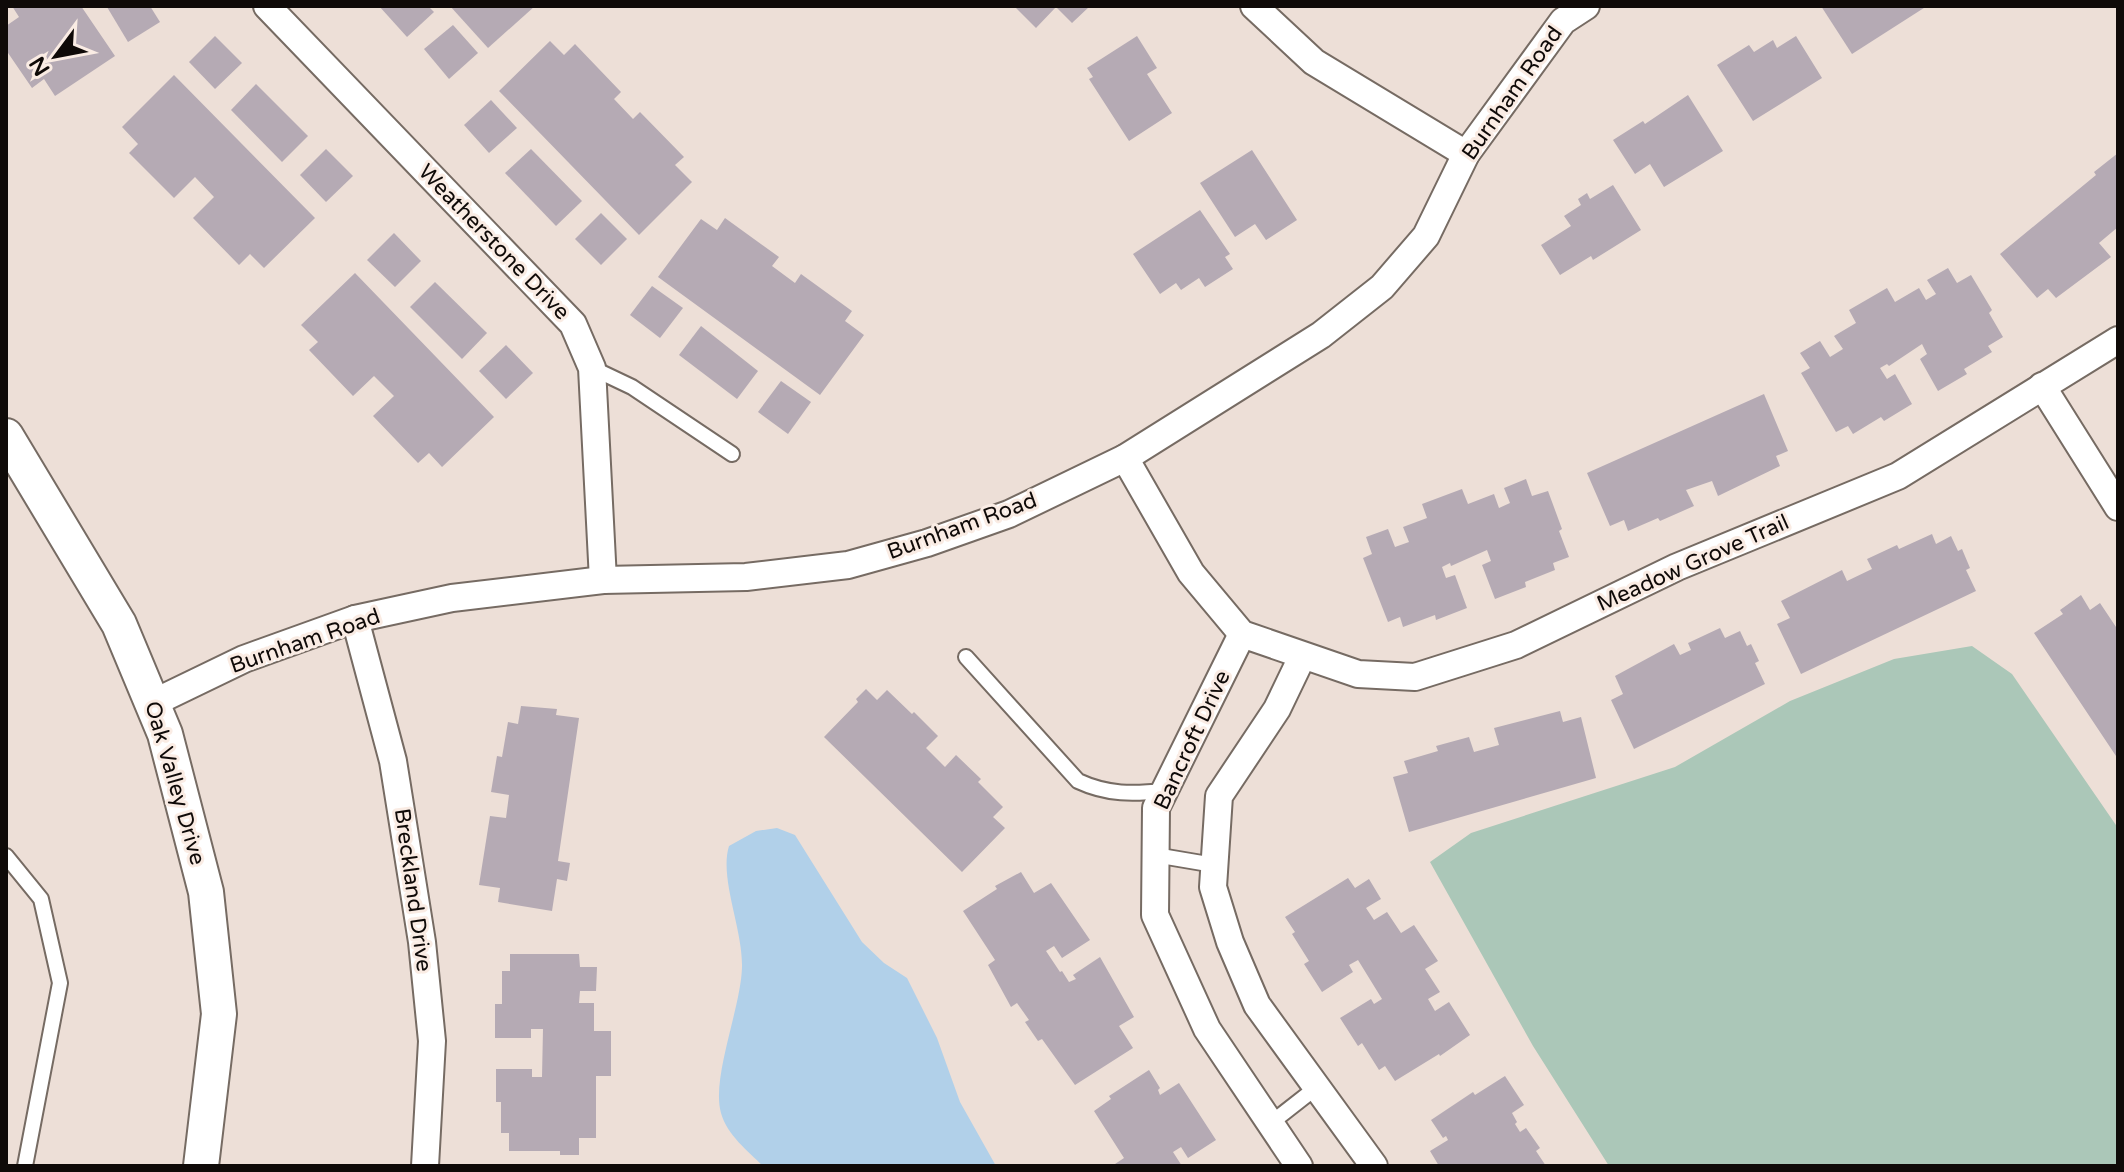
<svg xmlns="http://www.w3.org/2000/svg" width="2124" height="1172" font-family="'Varela Round',sans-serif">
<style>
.green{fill:#abc7b8}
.water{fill:#b1d0e9}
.building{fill:#b5aab4}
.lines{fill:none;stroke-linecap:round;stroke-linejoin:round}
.service-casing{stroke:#766b63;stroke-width:18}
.minor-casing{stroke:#766b63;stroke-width:30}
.tertiary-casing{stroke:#766b63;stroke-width:38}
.service{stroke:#fff;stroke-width:14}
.minor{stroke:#fff;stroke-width:26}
.tertiary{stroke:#fff;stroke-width:34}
.labels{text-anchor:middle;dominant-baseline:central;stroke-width:6;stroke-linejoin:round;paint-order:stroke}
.street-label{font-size:22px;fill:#0f0a08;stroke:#faece4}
</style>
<rect width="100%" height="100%" fill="#eddfd7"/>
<path class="green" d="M 1972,646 L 2012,674 L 2118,828 L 2118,1166 L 1609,1166 L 1533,1046 L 1430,862 L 1471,833 L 1675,767 L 1790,701 L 1894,659 Z"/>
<path class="water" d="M 777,828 L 795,835 L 862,942 L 884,963 L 907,978 L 937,1038 L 960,1102 L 996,1166 L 763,1166 C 748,1151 727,1135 721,1113 C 711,1078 741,1008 742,967 C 743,929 719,878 729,846 L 756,831 Z"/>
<g class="building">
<path d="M 12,6 L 81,6 L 115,56 L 55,96 L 44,79 L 32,88 L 6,50 L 6,26 L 19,17 Z"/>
<path d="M 109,6 L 150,6 L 160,22 L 128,42 L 107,7 Z"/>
<path d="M 379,6 L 428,6 L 434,12 L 407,37 Z"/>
<path d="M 450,6 L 535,6 L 488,48 Z"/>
<path d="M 1014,6 L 1090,6 L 1072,23 L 1056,7 L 1036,28 Z"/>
<path d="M 1821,6 L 1927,6 L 1852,54 Z"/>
<path d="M 453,25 L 478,53 L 449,79 L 424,49 Z"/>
<path d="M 215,36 L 242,63 L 215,89 L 189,62 Z"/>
<path d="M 1137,36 L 1157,68 L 1147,74 L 1172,113 L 1129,141 L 1089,79 L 1093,77 L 1087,68 Z"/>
<path d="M 1796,36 L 1822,78 L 1753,121 L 1717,65 L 1749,45 L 1754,52 L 1773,40 L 1777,48 Z"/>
<path d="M 550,41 L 564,55 L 575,44 L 621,92 L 614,99 L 633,119 L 640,112 L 684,157 L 675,165 L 692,182 L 639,235 L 499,91 Z"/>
<path d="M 174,75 L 315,218 L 264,268 L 250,254 L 239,265 L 193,218 L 214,197 L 195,177 L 174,198 L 129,153 L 138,144 L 122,127 Z"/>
<path d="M 256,84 L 308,136 L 282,162 L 231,110 Z"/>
<path d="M 1688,95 L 1723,151 L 1664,187 L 1650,164 L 1635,174 L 1613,140 L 1643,121 L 1645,124 Z"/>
<path d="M 491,100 L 517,128 L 489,153 L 464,125 Z"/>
<path d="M 326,149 L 353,176 L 326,202 L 300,175 Z"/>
<path d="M 531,149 L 582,201 L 556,226 L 505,173 Z"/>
<path d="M 1252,150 L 1297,220 L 1266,240 L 1255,224 L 1235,237 L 1200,183 Z"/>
<path d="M 2118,153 L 2118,227 L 2099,243 L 2111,257 L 2056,298 L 2048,289 L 2037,298 L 2000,254 L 2096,175 L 2094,172 Z"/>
<path d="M 1613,185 L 1641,230 L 1593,260 L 1591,256 L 1560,275 L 1541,245 L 1571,226 L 1564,216 L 1581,205 L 1578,199 L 1587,193 L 1590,199 Z"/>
<path d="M 1200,210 L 1230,254 L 1225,257 L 1233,269 L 1205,287 L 1199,278 L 1181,290 L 1176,283 L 1160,294 L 1133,254 Z"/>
<path d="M 601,213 L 627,239 L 601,265 L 575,239 Z"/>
<path d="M 725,218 L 779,257 L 772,266 L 795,283 L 801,274 L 852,311 L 845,321 L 864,335 L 820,395 L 658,277 L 701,219 L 717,230 Z"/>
<path d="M 394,233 L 421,261 L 395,287 L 367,260 Z"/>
<path d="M 1948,268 L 1957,283 L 1971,275 L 1992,310 L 1989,313 L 2003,337 L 1988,346 L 1992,352 L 1964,369 L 1967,374 L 1938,391 L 1920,359 L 1927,354 L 1922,344 L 1889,366 L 1887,364 L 1880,368 L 1887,379 L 1895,374 L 1912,404 L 1884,421 L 1881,417 L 1853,434 L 1848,426 L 1836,432 L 1801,373 L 1810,368 L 1800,353 L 1820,341 L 1830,357 L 1843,349 L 1834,336 L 1856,323 L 1849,310 L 1887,288 L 1895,302 L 1919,288 L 1926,300 L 1936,294 L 1927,280 Z"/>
<path d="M 355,273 L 494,417 L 442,467 L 429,453 L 418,463 L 373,416 L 394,396 L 374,376 L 353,396 L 309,350 L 318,342 L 301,325 Z"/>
<path d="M 435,282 L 487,333 L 462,359 L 410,307 Z"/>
<path d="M 652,286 L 683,308 L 660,338 L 630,315 Z"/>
<path d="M 701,326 L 758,371 L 737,399 L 679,355 Z"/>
<path d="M 506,345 L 533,373 L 506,399 L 479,371 Z"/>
<path d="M 781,381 L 811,402 L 788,434 L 758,412 Z"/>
<path d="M 1764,394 L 1788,451 L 1776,456 L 1780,466 L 1718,496 L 1712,481 L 1686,490 L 1694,506 L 1660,521 L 1658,518 L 1628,531 L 1624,520 L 1610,526 L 1587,473 Z"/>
<path d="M 1526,479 L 1532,496 L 1548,491 L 1562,529 L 1559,531 L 1569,557 L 1553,563 L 1555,570 L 1525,582 L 1526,587 L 1495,599 L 1482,565 L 1491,561 L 1487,550 L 1451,566 L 1450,563 L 1442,567 L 1446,578 L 1455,575 L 1467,608 L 1436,620 L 1435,615 L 1403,627 L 1400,617 L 1388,622 L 1363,558 L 1372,554 L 1366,537 L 1388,529 L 1395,547 L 1409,542 L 1403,527 L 1427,518 L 1422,504 L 1462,489 L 1468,504 L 1494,494 L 1499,508 L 1510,503 L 1504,488 Z"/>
<path d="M 1932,534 L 1936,544 L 1951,536 L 1958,551 L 1962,549 L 1970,568 L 1966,570 L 1976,591 L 1801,674 L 1777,624 L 1790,618 L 1781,601 L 1842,570 L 1847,581 L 1872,569 L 1867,559 L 1897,545 L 1899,549 Z"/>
<path d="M 2081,595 L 2090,610 L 2100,603 L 2118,630 L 2118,759 L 2034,633 L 2063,614 L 2060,610 Z"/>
<path d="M 1720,628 L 1725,638 L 1740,631 L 1747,646 L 1751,644 L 1759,661 L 1755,663 L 1765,684 L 1634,749 L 1611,700 L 1623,694 L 1615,676 L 1674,644 L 1680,655 L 1691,650 L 1688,643 Z"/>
<path d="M 866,689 L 877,700 L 887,690 L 912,714 L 914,712 L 938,736 L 926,748 L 945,767 L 956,755 L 981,779 L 978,782 L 1003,807 L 993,817 L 1005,828 L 962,872 L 824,737 L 858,702 L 856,699 Z"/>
<path d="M 521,706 L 557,709 L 556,715 L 579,718 L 558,861 L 570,863 L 567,881 L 557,879 L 552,911 L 498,902 L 500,888 L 479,885 L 490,816 L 506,818 L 509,795 L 491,792 L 497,756 L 502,757 L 508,722 L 518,724 Z"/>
<path d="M 1560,711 L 1563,722 L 1581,717 L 1596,778 L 1409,832 L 1393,777 L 1408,773 L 1404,761 L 1438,751 L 1436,746 L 1469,737 L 1474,752 L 1499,745 L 1494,728 Z"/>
<path d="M 1021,872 L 1034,893 L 1051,883 L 1090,940 L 1062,958 L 1054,946 L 1046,951 L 1060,972 L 1062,971 L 1069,982 L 1076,979 L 1073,975 L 1100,957 L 1134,1017 L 1119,1026 L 1133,1048 L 1075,1085 L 1042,1039 L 1038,1041 L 1025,1022 L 1029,1020 L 1017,1003 L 1011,1007 L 988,965 L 995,960 L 963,911 L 997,889 L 995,886 Z"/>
<path d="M 1348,878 L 1355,888 L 1369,879 L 1381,899 L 1366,908 L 1374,920 L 1387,912 L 1401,933 L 1414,925 L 1438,961 L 1425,969 L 1440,992 L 1428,999 L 1435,1011 L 1449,1002 L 1470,1035 L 1440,1056 L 1439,1054 L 1395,1081 L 1385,1066 L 1379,1070 L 1362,1043 L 1358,1046 L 1340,1018 L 1371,999 L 1374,1004 L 1382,999 L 1358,960 L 1349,965 L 1353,972 L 1322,992 L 1304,964 L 1309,961 L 1292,934 L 1295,932 L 1285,917 Z"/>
<path d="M 510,954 L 579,954 L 580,967 L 597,967 L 596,991 L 580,991 L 579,1003 L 594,1003 L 594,1031 L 611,1031 L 611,1076 L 596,1076 L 596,1138 L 579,1138 L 579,1155 L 560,1155 L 560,1151 L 509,1151 L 509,1133 L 501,1133 L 501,1102 L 496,1102 L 496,1069 L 532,1069 L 532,1077 L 542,1077 L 543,1029 L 531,1029 L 531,1038 L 495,1038 L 495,1004 L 502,1004 L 502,971 L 510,971 Z"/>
<path d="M 1149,1070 L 1160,1088 L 1158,1090 L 1160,1095 L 1179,1083 L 1216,1140 L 1188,1158 L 1181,1147 L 1173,1152 L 1182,1166 L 1117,1166 L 1115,1164 L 1124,1158 L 1094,1111 L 1111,1099 L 1109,1096 Z"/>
<path d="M 1505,1076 L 1524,1105 L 1512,1113 L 1517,1122 L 1515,1124 L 1520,1132 L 1526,1128 L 1540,1148 L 1536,1151 L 1546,1166 L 1439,1166 L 1430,1151 L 1448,1140 L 1446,1136 L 1443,1138 L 1431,1120 L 1473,1092 L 1475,1095 Z"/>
</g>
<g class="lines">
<defs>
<g id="service">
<path d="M 592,368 L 632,387 L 732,454"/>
<path d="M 966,657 L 1078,781 C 1108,795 1133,794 1165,791"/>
<path d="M 1155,855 L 1214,865"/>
<path d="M 6,856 L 41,899 L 60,983 L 25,1166"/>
<path d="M 1271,1123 L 1317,1087"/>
</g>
<g id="minor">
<path d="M 267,6 L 573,324 L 592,368 L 603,580"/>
<path d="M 1254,6 L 1314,62 L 1466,154"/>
<path d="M 2042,386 L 2118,507"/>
<path d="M 1125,458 L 1191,573 L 1242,634 L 1358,674 L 1415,677 L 1516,645 L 1677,567 L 1898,476 L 2118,340"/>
<path d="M 355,619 L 393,761 L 422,942 L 432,1041 L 425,1166"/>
<path d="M 1242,634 L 1156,808 L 1155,915 L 1207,1029 L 1299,1166"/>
<path d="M 1302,657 L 1277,709 L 1219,796 L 1213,887 L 1230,942 L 1257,1005 L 1374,1166"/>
<path d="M 153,703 L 244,659 L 355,619 L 452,598 L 603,580 L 746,577 L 848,565 L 927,543 L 1009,514 L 1125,458 L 1321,335 L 1382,287 L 1426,236 L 1466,154 L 1563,21 L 1586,6"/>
</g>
<path id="tertiary" d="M 6,436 L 119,624 L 165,734 L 206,892 L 219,1014 L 201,1166"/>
</defs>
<use href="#service" class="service-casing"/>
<use href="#minor" class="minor-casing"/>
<use href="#tertiary" class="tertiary-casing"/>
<use href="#service" class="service"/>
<use href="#minor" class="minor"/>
<use href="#tertiary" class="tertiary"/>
</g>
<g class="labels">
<g class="street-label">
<text transform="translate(1512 93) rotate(-55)">Burnham Road</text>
<text transform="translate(494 242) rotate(46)">Weatherstone Drive</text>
<text transform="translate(962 526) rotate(-20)">Burnham Road</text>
<text transform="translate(1693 563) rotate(-24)">Meadow Grove Trail</text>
<text transform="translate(305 641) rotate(-19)">Burnham Road</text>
<text transform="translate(1192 740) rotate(-65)">Bancroft Drive</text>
<text transform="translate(175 783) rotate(74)">Oak Valley Drive</text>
<text transform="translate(413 890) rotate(82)">Breckland Drive</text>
</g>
</g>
<rect width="2124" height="1172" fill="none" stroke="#0f0a08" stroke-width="16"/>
<g transform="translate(56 56) rotate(238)" stroke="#faece4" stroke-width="6" paint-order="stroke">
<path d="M0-6L14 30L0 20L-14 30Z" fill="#0f0a08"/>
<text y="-12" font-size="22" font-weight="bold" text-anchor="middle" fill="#0f0a08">N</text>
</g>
</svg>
